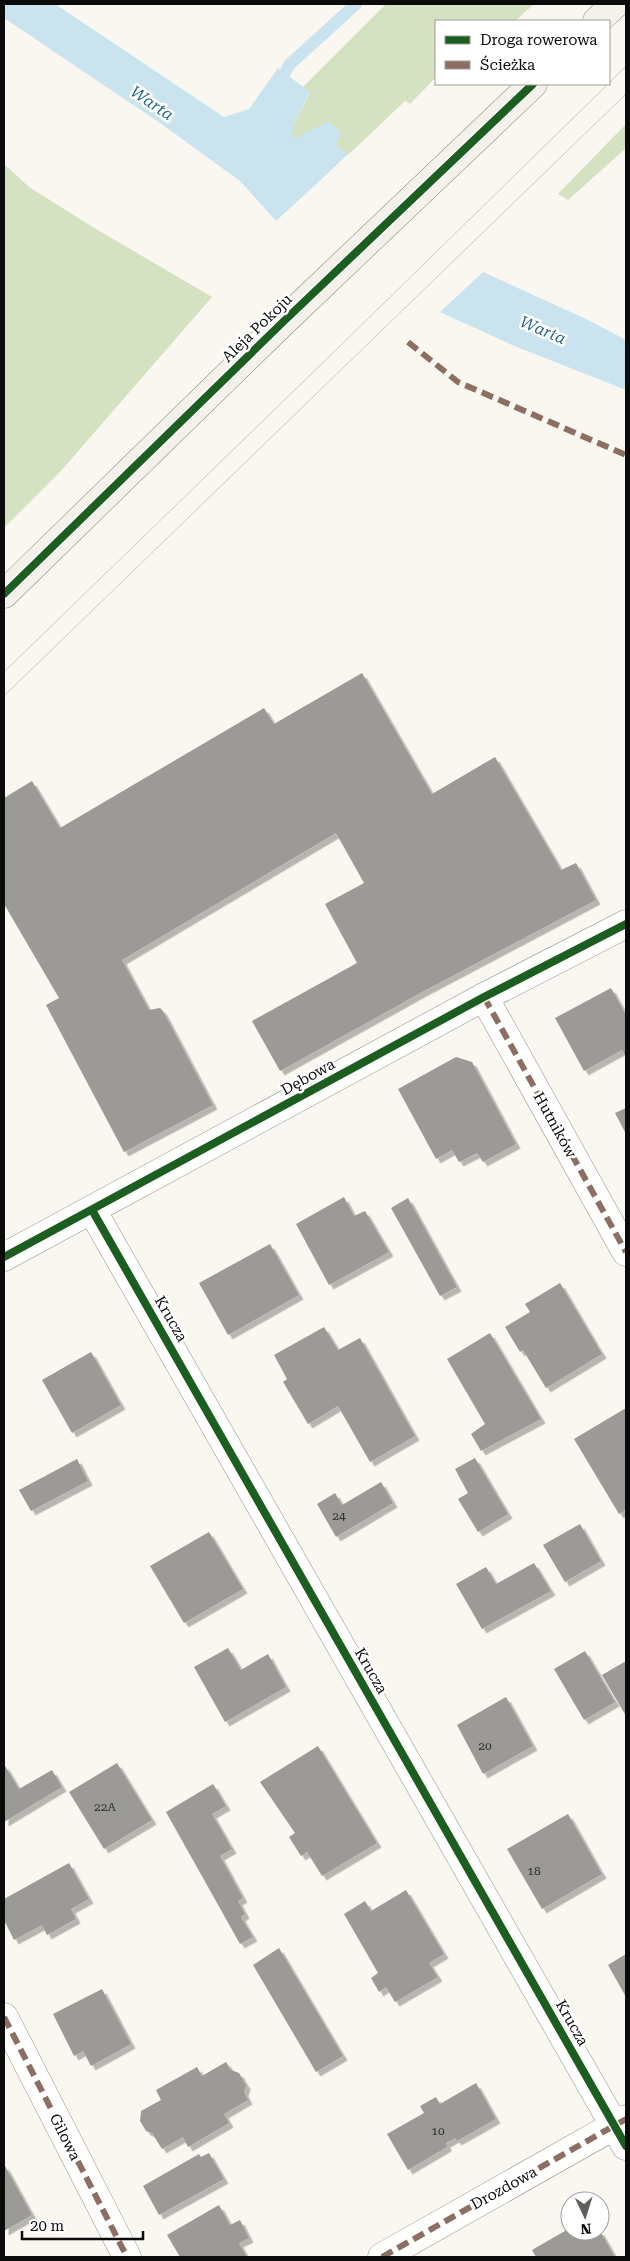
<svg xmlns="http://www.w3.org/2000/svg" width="630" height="2261" font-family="'Roboto Serif',serif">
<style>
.forest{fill:#d5e2c1}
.water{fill:#cae4ef}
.pier{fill:#f9f7f0}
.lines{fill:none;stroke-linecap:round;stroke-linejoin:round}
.stream{stroke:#cae4ef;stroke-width:12}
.building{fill:#9c9a96;filter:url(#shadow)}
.street-casing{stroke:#92918e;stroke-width:29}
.secondary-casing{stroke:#898885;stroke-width:29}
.street{stroke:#fefefd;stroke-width:28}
.secondary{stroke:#f3f1e9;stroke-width:28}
.tram{stroke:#d4c6c6;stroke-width:1}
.quiet{stroke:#8d6e63;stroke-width:6;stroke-dasharray:12 6;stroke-linecap:butt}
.cycleway-casing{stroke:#fff;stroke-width:11}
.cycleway{stroke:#1b5e20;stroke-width:8}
.labels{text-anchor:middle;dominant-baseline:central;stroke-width:5;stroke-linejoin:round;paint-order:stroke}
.number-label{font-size:12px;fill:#2f2f2e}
.street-label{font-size:15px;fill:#0b0b0b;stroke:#fff}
.water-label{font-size:16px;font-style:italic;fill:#25668c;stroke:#fff}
</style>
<defs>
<filter id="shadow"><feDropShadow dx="4.5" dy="4.5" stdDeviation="0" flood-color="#0004"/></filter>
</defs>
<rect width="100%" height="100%" fill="#f9f7f0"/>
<g class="forest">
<path d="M 386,4 L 534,4 L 515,21 L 436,21 L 436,77 L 410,104 L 405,101 L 347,156 L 293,140 L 293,125 L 310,93 L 303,87 Z"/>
<path d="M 626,124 L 626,148 L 568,200 L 558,194 Z"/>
<path d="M 4,164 L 29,187 L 96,229 L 212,297 L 60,472 L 4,528 Z"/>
</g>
<g class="water">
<path d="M 4,4 L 55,4 L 224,117 L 249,109 L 278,68 L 310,92 L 293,125 L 293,140 L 328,121 L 341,132 L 336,145 L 348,155 L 276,221 L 240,181 L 160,123 L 4,18 Z"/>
<path d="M 483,272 L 586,319 L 626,340 L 626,390 L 512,345 L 440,312 Z"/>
</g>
<path class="pier" d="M 349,153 L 349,157 L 275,223 L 298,202 Z"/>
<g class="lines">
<path class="stream" d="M 277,89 L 289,65 L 356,4"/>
</g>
<g class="building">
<path d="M 362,673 L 432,794 L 495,757 L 561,870 L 576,863 L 596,900 L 424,991 L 280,1071 L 252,1021 L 357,963 L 325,904 L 364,883 L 336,833 L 122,960 L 149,1010 L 160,1008 L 163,1011 L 213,1105 L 124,1152 L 46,1005 L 59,998 L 4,904 L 4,798 L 32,781 L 60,828 L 264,708 L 274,724 Z"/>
<path d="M 611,988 L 626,1015 L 626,1057 L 622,1050 L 584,1071 L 555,1018 Z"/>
<path d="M 456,1057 L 472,1062 L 516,1144 L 483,1162 L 477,1153 L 459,1162 L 452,1150 L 436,1159 L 398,1089 Z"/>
<path d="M 626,1108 L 626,1134 L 615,1113 Z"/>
<path d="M 344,1197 L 354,1216 L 365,1211 L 389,1252 L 329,1285 L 296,1224 Z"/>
<path d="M 408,1198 L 457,1287 L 440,1296 L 391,1208 Z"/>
<path d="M 270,1244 L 299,1295 L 228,1335 L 199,1283 Z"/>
<path d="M 560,1283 L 602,1354 L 546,1388 L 523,1350 L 520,1352 L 505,1327 L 530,1312 L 525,1304 Z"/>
<path d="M 324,1327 L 338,1350 L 360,1338 L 415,1436 L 370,1462 L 338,1406 L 308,1424 L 283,1382 L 287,1379 L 274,1355 Z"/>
<path d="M 490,1333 L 541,1419 L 481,1451 L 471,1434 L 485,1424 L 447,1359 Z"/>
<path d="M 91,1352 L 121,1405 L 72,1433 L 42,1380 Z"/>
<path d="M 626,1408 L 626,1510 L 619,1514 L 574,1439 Z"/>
<path d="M 475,1458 L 508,1514 L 478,1532 L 458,1499 L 468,1493 L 455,1469 Z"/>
<path d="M 77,1459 L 88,1481 L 31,1511 L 19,1490 Z"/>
<path d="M 381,1482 L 393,1503 L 336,1537 L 317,1504 L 335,1493 L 342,1505 Z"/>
<path d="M 580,1524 L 601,1561 L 565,1582 L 543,1545 Z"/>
<path d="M 209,1532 L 243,1589 L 184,1623 L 150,1566 Z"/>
<path d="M 534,1563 L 551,1591 L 482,1629 L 456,1584 L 486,1567 L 496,1584 Z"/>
<path d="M 228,1648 L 241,1670 L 268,1654 L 286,1687 L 225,1722 L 194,1667 Z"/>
<path d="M 585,1651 L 615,1702 L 584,1720 L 554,1669 Z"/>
<path d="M 626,1661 L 626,1716 L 602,1675 Z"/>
<path d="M 506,1697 L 533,1746 L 483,1774 L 457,1725 Z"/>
<path d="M 318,1746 L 377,1843 L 322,1876 L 307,1852 L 301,1856 L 289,1837 L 295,1833 L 260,1782 Z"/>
<path d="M 117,1763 L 152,1820 L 104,1849 L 69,1792 Z"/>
<path d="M 4,1764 L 19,1789 L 52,1770 L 62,1787 L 4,1822 Z"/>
<path d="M 213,1784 L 226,1806 L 212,1814 L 232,1849 L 220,1856 L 243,1898 L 238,1901 L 245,1914 L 241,1917 L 253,1937 L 240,1944 L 166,1812 Z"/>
<path d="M 568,1814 L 602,1874 L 542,1909 L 507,1849 Z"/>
<path d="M 69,1863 L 89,1899 L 71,1909 L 76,1919 L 47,1935 L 42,1925 L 14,1940 L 4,1920 L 4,1899 Z"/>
<path d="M 406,1890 L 444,1954 L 429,1963 L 438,1977 L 395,2002 L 386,1987 L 379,1992 L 371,1978 L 378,1973 L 344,1914 L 365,1901 L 371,1911 Z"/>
<path d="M 279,1948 L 343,2056 L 316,2072 L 253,1965 Z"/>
<path d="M 626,1954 L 626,1997 L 608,1965 Z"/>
<path d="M 102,1989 L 131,2044 L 91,2066 L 83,2051 L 74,2056 L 53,2014 Z"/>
<path d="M 226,2062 L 231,2070 L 239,2073 L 246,2085 L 244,2092 L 248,2100 L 224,2114 L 229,2123 L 188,2147 L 183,2137 L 162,2149 L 152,2133 L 146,2131 L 140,2121 L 141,2111 L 161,2100 L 156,2090 L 197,2067 L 202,2076 Z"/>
<path d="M 476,2083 L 496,2119 L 457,2141 L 455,2138 L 446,2143 L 447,2147 L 408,2170 L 387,2134 L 424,2113 L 420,2106 L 436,2097 L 440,2104 Z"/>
<path d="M 209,2153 L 224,2179 L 159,2215 L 143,2186 L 199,2154 L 201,2157 Z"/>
<path d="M 4,2164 L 32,2215 L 4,2231 Z"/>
<path d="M 219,2205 L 230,2225 L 240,2220 L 249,2238 L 239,2243 L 247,2257 L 180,2257 L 167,2235 Z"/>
<path d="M 570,2228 L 570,2231 L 600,2231 L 615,2257 L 536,2257 L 532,2250 Z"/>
</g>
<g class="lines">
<defs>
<g id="street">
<path d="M 484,997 L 626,1252"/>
<path d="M 92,1210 L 626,2146"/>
<path d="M 4,1257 L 484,997 L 626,924"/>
<path d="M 4,2017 L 127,2257"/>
<path d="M 382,2257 L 626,2119"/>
</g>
<g id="secondary">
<path d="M 597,21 L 615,4"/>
<path d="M 4,594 L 284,321 L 533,84"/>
</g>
</defs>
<use href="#street" class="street-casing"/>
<use href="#secondary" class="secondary-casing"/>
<use href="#street" class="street"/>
<use href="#secondary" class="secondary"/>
<g class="tram">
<path d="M 609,83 L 626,66"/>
<path d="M 4,672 L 337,349 L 608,84"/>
<path d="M 4,696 L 626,94"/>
</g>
<g class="quiet">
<path d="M 408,342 L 458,382 L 626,455"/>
<path d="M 484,997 L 626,1252"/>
<path d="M 4,2017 L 127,2257"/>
<path d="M 382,2257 L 626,2119"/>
</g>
<defs>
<g id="cycleway">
<path d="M 4,594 L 284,321 L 533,84"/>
<path d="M 92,1210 L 626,2146"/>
<path d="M 4,1257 L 484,997 L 626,924"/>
</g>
</defs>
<use href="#cycleway" class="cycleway-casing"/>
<use href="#cycleway" class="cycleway"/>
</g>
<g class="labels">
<g class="number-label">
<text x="339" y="1516">24</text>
<text x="485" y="1746">20</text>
<text x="105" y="1807">22A</text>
<text x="534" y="1871">18</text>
<text x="438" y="2131">10</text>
</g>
<g class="street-label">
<text transform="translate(257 328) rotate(-44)">Aleja Pokoju</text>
<text transform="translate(308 1077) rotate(-29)">Dębowa</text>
<text transform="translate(555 1125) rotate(61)">Hutników</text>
<text transform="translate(171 1319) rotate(60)">Krucza</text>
<text transform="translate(371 1671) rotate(60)">Krucza</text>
<text transform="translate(572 2023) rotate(60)">Krucza</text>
<text transform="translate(65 2137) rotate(63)">Gilowa</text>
<text transform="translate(504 2188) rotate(-29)">Drozdowa</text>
</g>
<g class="water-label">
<text transform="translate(152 103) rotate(34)">Warta</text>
<text transform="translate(543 330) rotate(23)">Warta</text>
</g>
</g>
<rect width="630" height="2261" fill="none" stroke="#0b0b0b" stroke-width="10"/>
<rect x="435" y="20" width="175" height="65" fill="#ffffff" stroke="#9d9d9d"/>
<rect x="445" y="36" width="25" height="8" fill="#1b5e20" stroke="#9d9d9d"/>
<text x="480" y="45" font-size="15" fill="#0b0b0b">Droga rowerowa</text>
<rect x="445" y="61" width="25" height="8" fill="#8d6e63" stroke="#9d9d9d"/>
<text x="480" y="70" font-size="15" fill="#0b0b0b">Ścieżka</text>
<g transform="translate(585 2216) rotate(176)"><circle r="24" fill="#ffffff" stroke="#9d9d9d"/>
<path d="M0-4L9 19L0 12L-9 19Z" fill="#5e5e5b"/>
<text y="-8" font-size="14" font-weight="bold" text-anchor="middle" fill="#0b0b0b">N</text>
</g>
<path d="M22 2231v8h121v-8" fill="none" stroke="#0b0b0b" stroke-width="2.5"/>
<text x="30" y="2231" font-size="15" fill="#0b0b0b" stroke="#ffffff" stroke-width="4" paint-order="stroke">20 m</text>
</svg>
